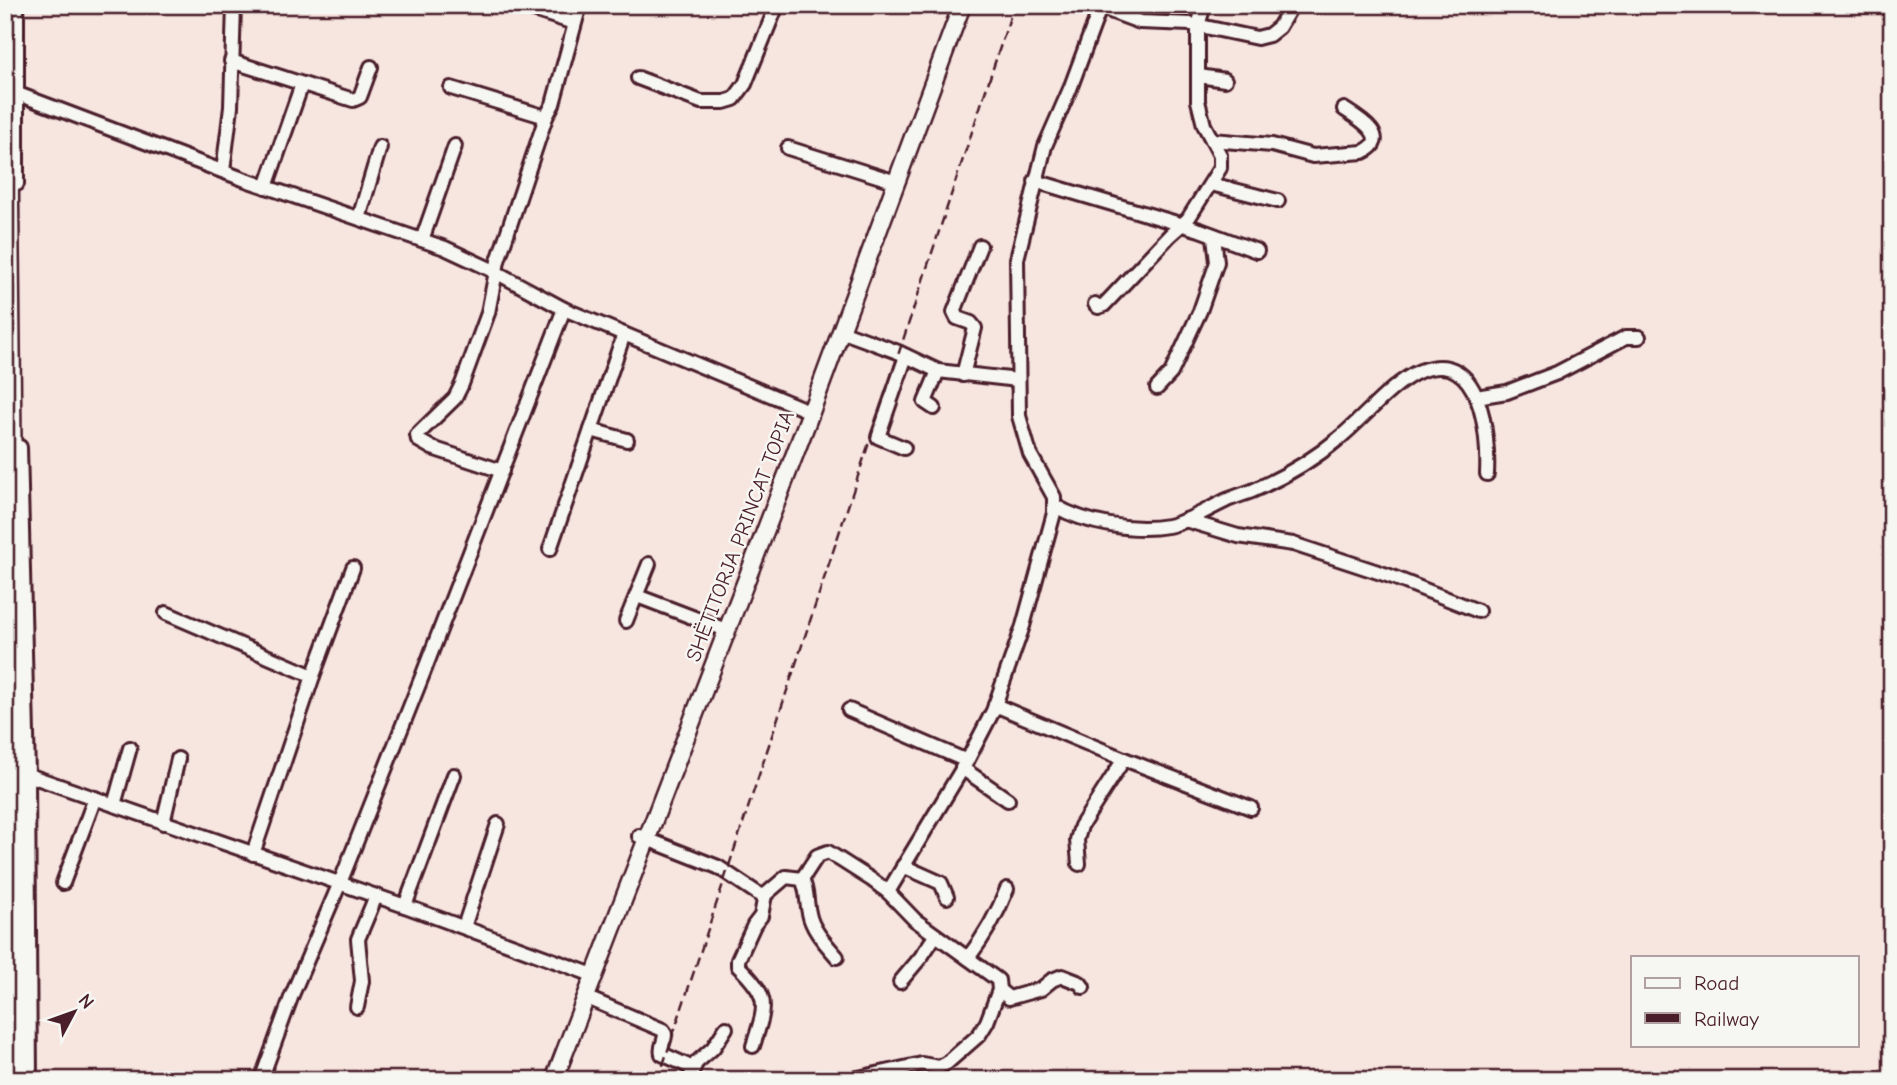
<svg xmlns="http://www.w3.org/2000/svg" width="1897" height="1085" font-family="'Comic Neue',sans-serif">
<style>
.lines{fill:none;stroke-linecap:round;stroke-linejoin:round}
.minor-casing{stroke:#4a1f2b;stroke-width:18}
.major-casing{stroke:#4a1f2b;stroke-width:21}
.highway-casing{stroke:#4a1f2b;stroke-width:23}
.minor{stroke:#f6f6f2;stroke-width:12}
.major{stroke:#f6f6f2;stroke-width:16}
.highway{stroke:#f6f6f2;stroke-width:18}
.rail{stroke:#4a1f2b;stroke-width:2.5;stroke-dasharray:10 5;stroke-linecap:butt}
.labels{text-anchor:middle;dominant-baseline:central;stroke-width:5;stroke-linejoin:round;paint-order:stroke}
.street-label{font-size:21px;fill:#4a1f2b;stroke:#f6f6f2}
</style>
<rect width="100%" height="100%" fill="#f7e5e0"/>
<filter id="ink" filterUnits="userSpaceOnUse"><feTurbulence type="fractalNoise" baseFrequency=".0143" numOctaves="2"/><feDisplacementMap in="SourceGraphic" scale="14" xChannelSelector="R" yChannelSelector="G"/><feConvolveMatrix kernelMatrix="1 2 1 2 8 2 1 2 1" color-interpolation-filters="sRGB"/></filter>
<g filter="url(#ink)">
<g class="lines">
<defs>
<g id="minor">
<path d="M 17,5 L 17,184"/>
<path d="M 518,5 L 574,23"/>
<path d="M 1094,5 L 1140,22 L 1191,24 L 1257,38 L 1269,35 L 1279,27 L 1292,5"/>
<path d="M 231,61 L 353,100 L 360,97 L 371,67"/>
<path d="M 1199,76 L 1225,80"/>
<path d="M 638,78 L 701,102 L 724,102 L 734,99 L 745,84 L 777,5"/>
<path d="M 451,88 L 546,117 L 553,104 L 580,5"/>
<path d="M 18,94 L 243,179 L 445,248 L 490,269 L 564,309 L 811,412"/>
<path d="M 1212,140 L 1272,145 L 1313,156 L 1363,152 C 1393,138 1358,118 1344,109"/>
<path d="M 788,148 L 890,180"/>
<path d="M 223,171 L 231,107 L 234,5"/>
<path d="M 1035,181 L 1200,230 L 1257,251"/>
<path d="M 1211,184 L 1278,201"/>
<path d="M 266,187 L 302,84"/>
<path d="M 359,218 L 380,147"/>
<path d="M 422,240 L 455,146"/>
<path d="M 1095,304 L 1098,307 L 1104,305 L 1170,235 L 1188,219 L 1220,168 L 1220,155 L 1204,125 L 1198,101 L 1198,26 L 1204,5"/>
<path d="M 841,331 L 898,352 L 938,371 L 1018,380"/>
<path d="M 963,375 L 975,328 L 971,323 L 957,318 L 954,312 L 980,246"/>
<path d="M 1157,388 L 1171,373 L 1200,311 L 1217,262 L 1214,237"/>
<path d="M 1476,397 L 1507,392 L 1557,373 L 1626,337 L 1639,337"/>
<path d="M 934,408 L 925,402 L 938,371"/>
<path d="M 591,430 L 627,440"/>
<path d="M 20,447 L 28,775 L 30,1080"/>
<path d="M 904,448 L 878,437 L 906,356"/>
<path d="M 502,471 L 432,448 L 418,440 L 417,435 L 455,398 L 462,384 L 488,313 L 498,261 L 546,117"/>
<path d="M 1055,506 C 1086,524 1133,532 1168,526 C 1188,522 1208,509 1227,500 C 1235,497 1243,494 1252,491 C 1282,478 1313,460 1338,439 C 1362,420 1393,382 1420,371 C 1481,347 1489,435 1487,474"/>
<path d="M 1185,520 L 1238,536 L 1293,544 L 1390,576 L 1478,611"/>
<path d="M 550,549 L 624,334"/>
<path d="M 637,596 L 726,630"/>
<path d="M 166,613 L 313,676"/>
<path d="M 626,621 L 649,564"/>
<path d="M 995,705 L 1124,759 L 1251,808"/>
<path d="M 849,710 L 967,761"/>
<path d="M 962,768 L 1008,800"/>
<path d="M 28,775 L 405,906 L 593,975"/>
<path d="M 114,805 L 130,748"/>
<path d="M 163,823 L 178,759"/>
<path d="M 639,836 L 718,867 L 760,895 L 765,895 L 786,877 L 802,879 L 817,856 L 828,852 L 872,880 L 888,892 L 915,920 L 998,980 L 999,990 L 987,1022 L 979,1035 L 947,1063 L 939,1067 L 922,1064 L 849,1080"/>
<path d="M 253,854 L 313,676 L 353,568"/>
<path d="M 1079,864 L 1077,840 L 1081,826 L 1124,759"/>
<path d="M 903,866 L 941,883 L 947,897"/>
<path d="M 802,879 C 808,891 806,901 809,913 C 812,930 826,944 837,957"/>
<path d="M 63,883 L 95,798"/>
<path d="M 888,892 L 967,761 L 993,711 L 1023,626 L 1054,513 L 1054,497 L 1030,454 L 1019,416 L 1017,259 L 1045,146 L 1070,89 L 1100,8"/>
<path d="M 405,906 L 454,775"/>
<path d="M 464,927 L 498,824"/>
<path d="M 968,958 C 984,937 997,915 1007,889"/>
<path d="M 900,982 L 921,957 L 935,936"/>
<path d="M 999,990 L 1009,998 L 1041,989 L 1052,980 L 1062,976 L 1080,983 L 1083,987"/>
<path d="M 585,997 L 663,1030 C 669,1037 659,1045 662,1054 L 693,1068"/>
<path d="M 357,1007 L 362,981 L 358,939 L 376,896"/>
<path d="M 753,1046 C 766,1005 771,998 738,966 L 738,960 L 754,925 L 761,916 L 765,895"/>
<path d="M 261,1080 L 292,995 L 342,878 L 423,674 L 564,309"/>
<path d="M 689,1080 L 696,1063 L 713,1048 L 726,1028"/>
</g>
<path id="major" d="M 554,1080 L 811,412 L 962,5"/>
<path id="highway" d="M 7,5 L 18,1080"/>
</defs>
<use href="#minor" class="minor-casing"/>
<use href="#major" class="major-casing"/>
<use href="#highway" class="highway-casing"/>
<use href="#minor" class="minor"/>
<use href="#major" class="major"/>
<use href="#highway" class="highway"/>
<path class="rail" d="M 658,1080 L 1014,5"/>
</g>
</g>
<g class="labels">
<g class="street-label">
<text transform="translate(740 536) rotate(-69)">SHËTITORJA PRINCAT TOPIA</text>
</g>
</g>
<rect width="1897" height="1085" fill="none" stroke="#f6f6f2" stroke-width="28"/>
<rect x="14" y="14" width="1869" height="1057" fill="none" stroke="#4a1f2b" stroke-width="2.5" filter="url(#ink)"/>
<rect x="1631" y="956" width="228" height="91" fill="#f6f6f2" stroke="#b1a0a2" stroke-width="2"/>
<rect x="1645" y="978" width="35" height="10" fill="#f6f6f2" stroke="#b1a0a2" stroke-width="2"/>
<text x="1694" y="990" font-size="21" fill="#4a1f2b">Road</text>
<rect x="1645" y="1013" width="35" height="10" fill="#4a1f2b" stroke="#b1a0a2" stroke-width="2"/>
<text x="1694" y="1026" font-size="21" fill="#4a1f2b">Railway</text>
<g transform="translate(74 1012) rotate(49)" stroke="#f6f6f2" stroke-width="5" paint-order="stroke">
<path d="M0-5L12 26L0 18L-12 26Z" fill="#4a1f2b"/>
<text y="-10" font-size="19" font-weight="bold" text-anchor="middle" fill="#4a1f2b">N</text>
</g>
</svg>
